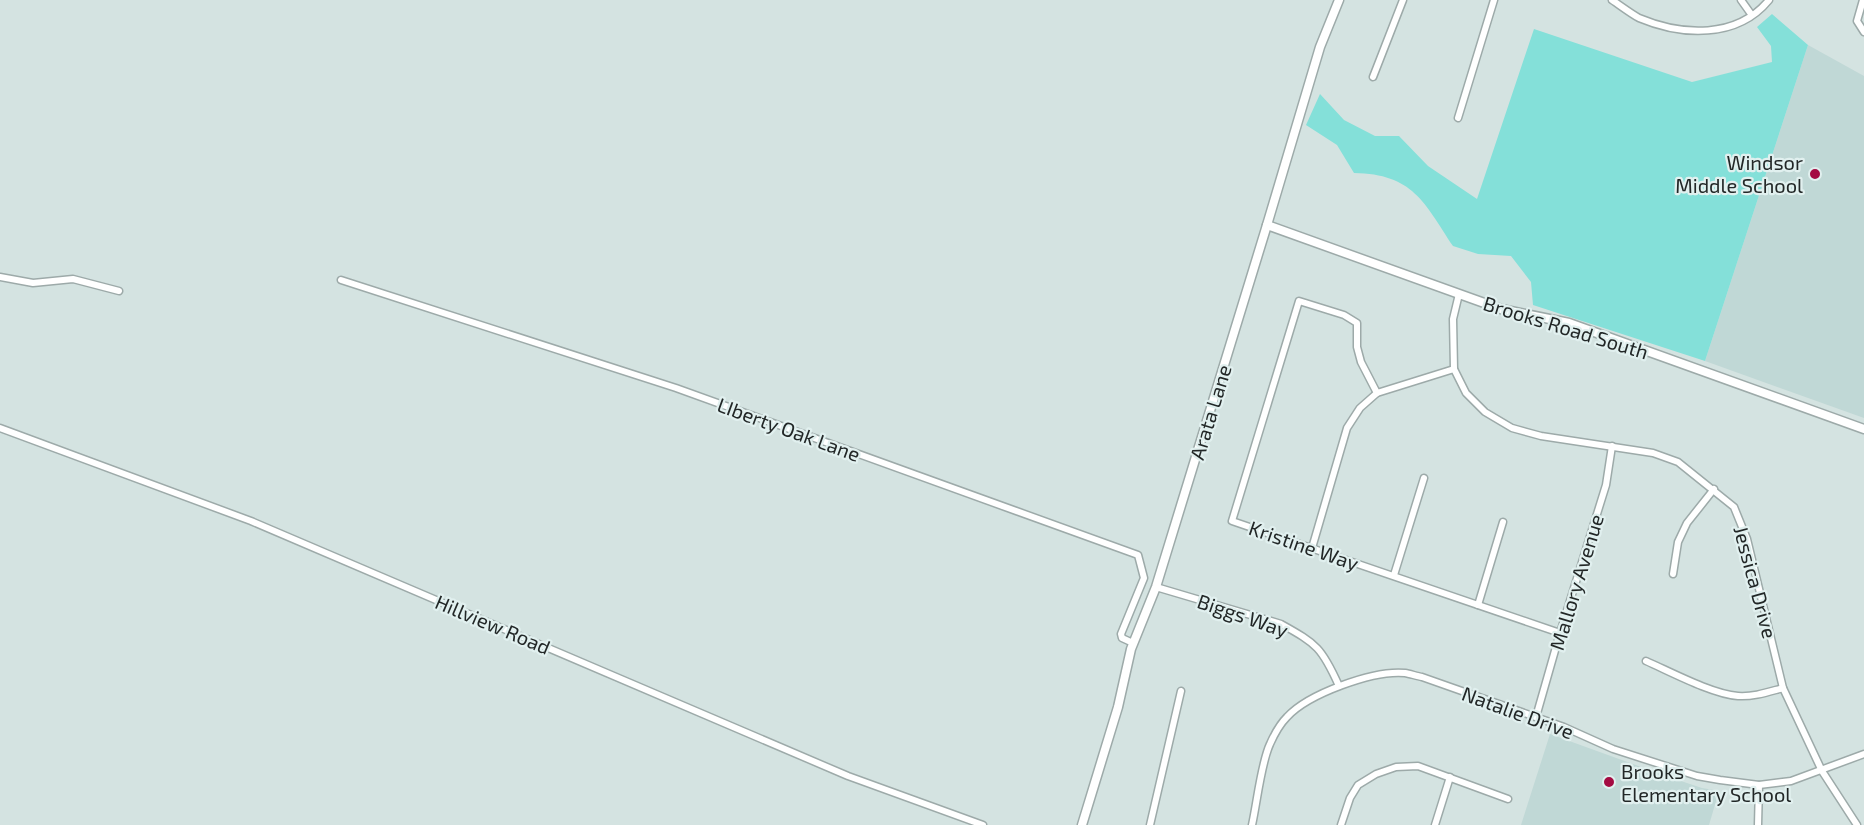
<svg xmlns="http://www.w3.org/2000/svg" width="1864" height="825" font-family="'Exo 2',sans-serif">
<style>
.built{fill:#c0d8d6}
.green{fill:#84e0d9}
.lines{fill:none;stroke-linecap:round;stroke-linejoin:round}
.street-casing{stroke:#9daaa9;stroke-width:9}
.secondary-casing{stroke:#9daaa9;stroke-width:11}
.street{stroke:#fff;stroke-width:6}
.secondary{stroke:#fff;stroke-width:8}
.poi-dot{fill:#a40b42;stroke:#e1f0ef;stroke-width:2}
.labels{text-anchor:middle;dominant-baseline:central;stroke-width:4.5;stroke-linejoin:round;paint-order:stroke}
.poi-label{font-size:20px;fill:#222727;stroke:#e1f0ef;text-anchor:end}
.street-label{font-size:20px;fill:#222727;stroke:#e1f0ef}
</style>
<rect width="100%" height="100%" fill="#d4e3e1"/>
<g class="built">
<path d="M 1808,45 L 1864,76 L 1864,418 L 1705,361 Z"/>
<path d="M 1550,734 L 1666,776 L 1702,788 L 1719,791 L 1709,825 L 1521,825 Z"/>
</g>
<path class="green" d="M 1772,14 L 1808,45 L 1705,361 L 1533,305 L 1531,282 L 1511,256 L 1478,254 L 1453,246 C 1424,202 1413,174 1354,173 L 1337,145 L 1306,125 L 1320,94 L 1344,120 L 1375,136 L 1399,136 L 1428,166 L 1477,199 L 1534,29 L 1692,82 L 1772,62 L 1771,46 L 1757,27 Z"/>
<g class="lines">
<defs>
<g id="street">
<path d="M 1612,0 C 1621,6 1630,13 1639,18 C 1682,36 1737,39 1769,0"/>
<path d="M 1741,0 L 1751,14"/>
<path d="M 1863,0 L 1857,21 L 1864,32"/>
<path d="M 1373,77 L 1403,0"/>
<path d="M 1458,118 L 1494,0"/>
<path d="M 0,277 L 33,283 L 73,279 L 119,291"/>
<path d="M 341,280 L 676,388 L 1138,555 L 1144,578 L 1121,634 L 1122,638 L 1133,643"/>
<path d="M 1459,294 L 1453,319 L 1454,369 L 1466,393 L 1485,412 L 1512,428 L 1541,436 L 1653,453 L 1678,462 L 1734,507 L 1747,539 L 1783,688 L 1822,771 L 1857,825"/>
<path d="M 1377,393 L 1361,362 L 1357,347 L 1357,323 L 1344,315 L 1299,301 L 1232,521 L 1560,633"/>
<path d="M 0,428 L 251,521 L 848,776 L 983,825"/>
<path d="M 1312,548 L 1347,428 L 1360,408 L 1377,393 L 1454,369"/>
<path d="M 1673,574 L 1678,542 L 1687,523 L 1714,489"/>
<path d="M 1394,575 L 1424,478"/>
<path d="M 1156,587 L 1281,624 C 1317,644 1322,648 1339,686"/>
<path d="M 1478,605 L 1503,522"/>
<path d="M 1646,661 C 1671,672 1712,694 1738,696 C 1754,697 1768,692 1783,688"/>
<path d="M 1536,717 L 1560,633 L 1606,485 L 1612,446"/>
<path d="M 1150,825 L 1181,691"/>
<path d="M 1252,825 C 1257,803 1261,763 1270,744 C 1274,735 1279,725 1287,717 C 1308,694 1373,670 1405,673 C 1410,674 1417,676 1422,677 L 1564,727 L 1613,749 L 1697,776 L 1720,780 L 1759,785 L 1791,781 L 1864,754"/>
<path d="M 1341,825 L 1350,798 L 1358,785 L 1376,774 L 1396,767 L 1418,766 L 1508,799"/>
<path d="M 1435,825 L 1450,777"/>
<path d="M 1758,825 L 1759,785"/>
</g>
<g id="secondary">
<path d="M 1267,225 L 1501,309 L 1569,323 L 1864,429"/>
<path d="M 1082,825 L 1118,707 L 1131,649 L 1156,587 L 1267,225 L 1320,47 L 1339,0"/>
</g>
</defs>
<use href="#street" class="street-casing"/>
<use href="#secondary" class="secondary-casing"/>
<use href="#street" class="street"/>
<use href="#secondary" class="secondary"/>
</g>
<g class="poi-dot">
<circle cx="1815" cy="174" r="6"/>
<circle cx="1609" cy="782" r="6"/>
</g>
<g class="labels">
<g class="poi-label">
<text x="1803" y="162">Windsor<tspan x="1803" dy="23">Middle School</tspan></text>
<text x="1621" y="771" text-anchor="start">Brooks<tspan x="1621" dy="23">Elementary School</tspan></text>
</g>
<g class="street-label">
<text transform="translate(1566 327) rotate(17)">Brooks Road South</text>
<text transform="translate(1210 412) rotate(-73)">Arata Lane</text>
<text transform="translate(789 429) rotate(20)">LIberty Oak Lane</text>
<text transform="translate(1304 545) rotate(19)">Kristine Way</text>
<text transform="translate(1576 582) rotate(-73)">Mallory Avenue</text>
<text transform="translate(1756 582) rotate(75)">Jessica Drive</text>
<text transform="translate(1243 615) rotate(19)">Biggs Way</text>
<text transform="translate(493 624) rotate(23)">Hillview Road</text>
<text transform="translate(1518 712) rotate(20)">Natalie Drive</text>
</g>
</g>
</svg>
